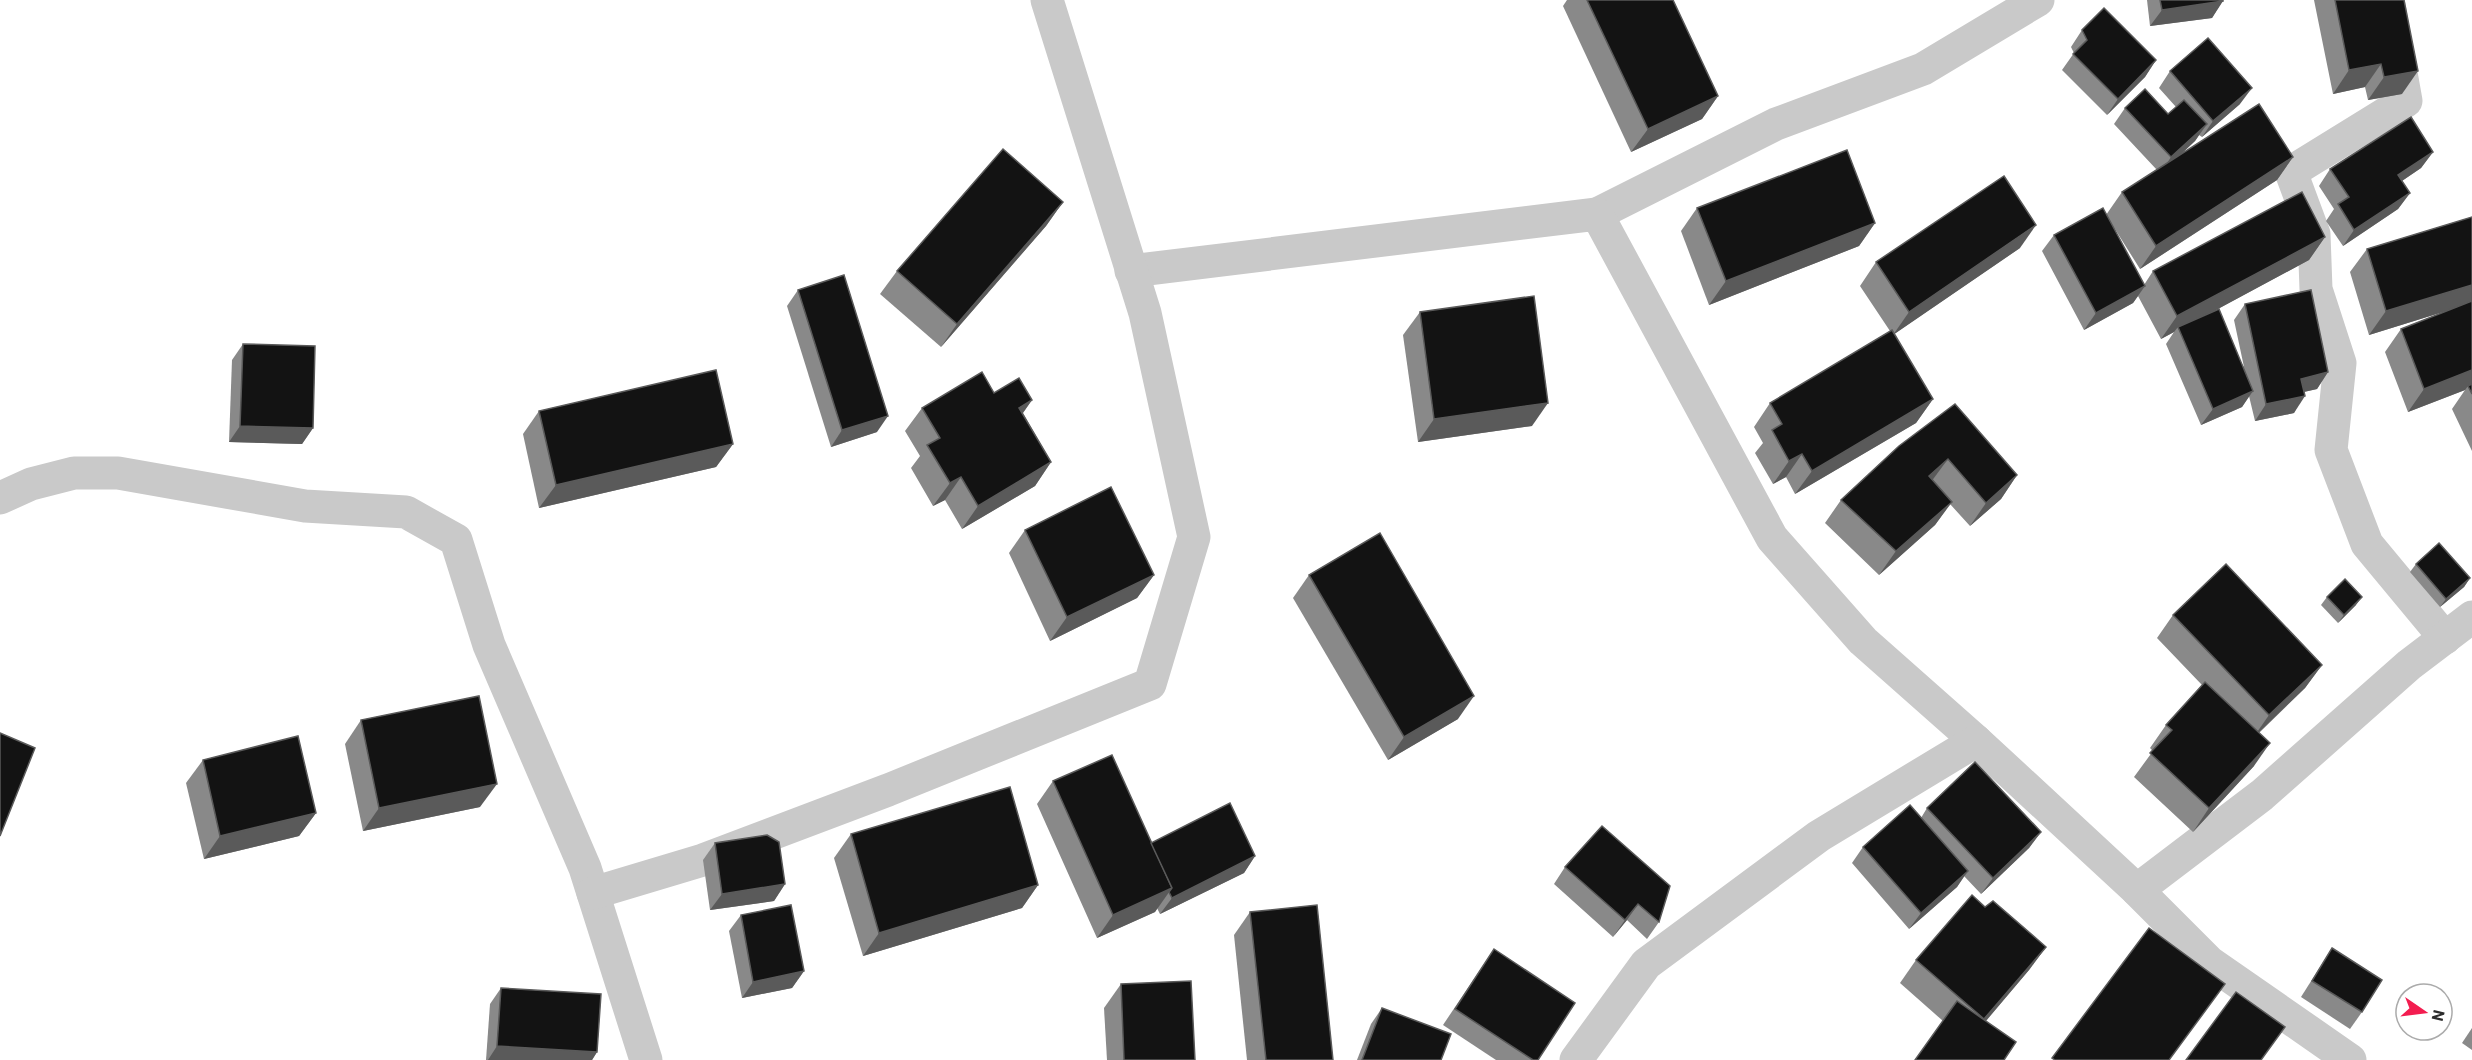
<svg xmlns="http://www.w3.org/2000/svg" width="2472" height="1060" font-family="Barlow,sans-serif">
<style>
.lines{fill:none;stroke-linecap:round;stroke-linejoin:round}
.street{stroke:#c9c9c9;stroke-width:33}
.wall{fill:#898989}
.shaded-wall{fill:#5a5a5a}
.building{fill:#131313;stroke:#5a5a5a;stroke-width:1.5}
</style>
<rect width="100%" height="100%" fill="#fff"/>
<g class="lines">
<g class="street">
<path d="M 2388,0 L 2406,101 L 2291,172 L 2314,234 L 2316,289 L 2340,363 L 2331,450 L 2367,544 L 2445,638"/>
<path d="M 1597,214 L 1776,124 L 1923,69 L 2038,0"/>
<path d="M 1131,271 L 1597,214 L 1772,538 L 1863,641 L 1976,741"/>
<path d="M 0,498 L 31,484 L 74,473 L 118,473 L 305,506 L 406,512 L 456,540 L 489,645 L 585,868 L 646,1060"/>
<path d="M 2137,890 L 2209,962 L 2350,1060"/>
<path d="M 593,893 L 703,860 L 888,790 L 1150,684 L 1194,537 L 1145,313 L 1047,0"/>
<path d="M 1576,1060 L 1646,964 L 1819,836 L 1976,741 L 2137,890 L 2262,795 L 2409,665 L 2472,617"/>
</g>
</g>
<g class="wall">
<path d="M 1567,0 L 1673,0 L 1718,96 L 1702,119 L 1631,152 L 1563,6 Z"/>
<path d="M 2147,0 L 2223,0 L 2212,18 L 2150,26 Z"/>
<path d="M 2314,0 L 2404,0 L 2402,94 L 2368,100 L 2365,87 L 2333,94 Z"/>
<path d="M 2082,30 L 2156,60 L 2145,77 L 2107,115 L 2062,70 L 2074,53 L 2071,47 Z"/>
<path d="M 2170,71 L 2240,104 L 2202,137 L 2199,135 L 2195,141 L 2180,155 L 2293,157 L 2277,180 L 2140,269 L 2113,226 L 2144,285 L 2153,271 L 2325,237 L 2309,260 L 2210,313 L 2244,367 L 2234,320 L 2245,304 L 2328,372 L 2317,389 L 2304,392 L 2294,413 L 2255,421 L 2249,396 L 2242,407 L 2201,425 L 2166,344 L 2174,332 L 2161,339 L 2138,296 L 2133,303 L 2084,330 L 2042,251 L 2054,235 L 2106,215 L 2122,192 L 2157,170 L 2114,124 L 2125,108 L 2168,114 L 2176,107 L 2159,88 Z"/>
<path d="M 2433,152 L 2421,168 L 2402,181 L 2410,193 L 2398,209 L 2343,246 L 2326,221 L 2334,209 L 2319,186 L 2330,169 Z"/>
<path d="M 1063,202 L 1046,226 L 941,347 L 880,294 L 897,271 Z"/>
<path d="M 1697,208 L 1875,223 L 1859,246 L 1709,305 L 1681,231 Z"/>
<path d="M 2472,217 L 2472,451 L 2452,409 L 2465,390 L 2408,412 L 2385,352 L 2401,329 L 2443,312 L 2369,335 L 2350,272 L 2367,249 Z"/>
<path d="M 2020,248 L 1894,334 L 1933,399 L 1916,423 L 1795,494 L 1786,477 L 1773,484 L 1755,453 L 1763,443 L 1754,427 L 1770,403 L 1890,331 L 1860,286 L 1876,262 Z"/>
<path d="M 798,290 L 877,432 L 831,447 L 787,306 Z"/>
<path d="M 1420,312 L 1532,426 L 1418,442 L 1403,335 Z"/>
<path d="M 243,344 L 313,428 L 302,444 L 229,442 L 232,360 Z"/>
<path d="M 994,393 L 1032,400 L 1023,413 L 1051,462 L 1035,486 L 962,529 L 945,500 L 933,506 L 911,468 L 920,456 L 905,431 L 922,408 Z"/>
<path d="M 539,411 L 733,444 L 716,467 L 539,508 L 523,434 Z"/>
<path d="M 1899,446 L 2017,475 L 2001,499 L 1970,526 L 1950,504 L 1935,525 L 1879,575 L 1825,523 L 1841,500 Z"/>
<path d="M 1025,530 L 1154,575 L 1137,598 L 1050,641 L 1009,553 Z"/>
<path d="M 2416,564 L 2470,578 L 2464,587 L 2440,607 L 2410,572 Z"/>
<path d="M 1309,575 L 1458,719 L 1388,760 L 1293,598 Z"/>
<path d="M 2327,597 L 2356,605 L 2338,623 L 2321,605 Z"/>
<path d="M 2173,615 L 2322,665 L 2305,688 L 2259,733 L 2254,766 L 2193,832 L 2134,777 L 2153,751 L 2150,748 L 2166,725 L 2202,685 L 2157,638 Z"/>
<path d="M 361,720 L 480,807 L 363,831 L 345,744 Z"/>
<path d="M 203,760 L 316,813 L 299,836 L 204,859 L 186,783 Z"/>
<path d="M 1053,781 L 1151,843 L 1255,856 L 1244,873 L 1160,914 L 1157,908 L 1155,912 L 1097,938 L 1037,804 Z"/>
<path d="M 1927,808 L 2041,832 L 2029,848 L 1981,894 L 1964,876 L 1957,887 L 1909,929 L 1852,863 L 1863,847 L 1921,818 Z"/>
<path d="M 1602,826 L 1659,922 L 1647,939 L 1627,920 L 1613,937 L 1554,884 L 1565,867 Z"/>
<path d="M 851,834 L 1038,885 L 1022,908 L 863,956 L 834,858 Z"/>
<path d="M 715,843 L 785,884 L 774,901 L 710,910 L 703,860 Z"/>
<path d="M 1985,907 L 2046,947 L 2029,970 L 1986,1021 L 1943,1021 L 1900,983 L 1916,960 Z"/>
<path d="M 1250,912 L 1333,1060 L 1247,1060 L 1234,935 Z"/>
<path d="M 741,915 L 804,971 L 792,988 L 742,998 L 729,931 Z"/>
<path d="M 2332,948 L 2362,1012 L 2350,1029 L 2301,997 Z"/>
<path d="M 1494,949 L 1538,1060 L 1496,1060 L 1443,1025 Z"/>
<path d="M 1121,984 L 1195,1060 L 1107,1060 L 1104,1008 Z"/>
<path d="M 501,988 L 597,1052 L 592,1060 L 486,1060 L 490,1004 Z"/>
<path d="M 1382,1008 L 1441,1060 L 1357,1060 L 1371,1024 Z"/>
<path d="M 2472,1028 L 2472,1050 L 2462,1043 Z"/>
</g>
<g class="shaded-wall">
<path d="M 2223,1 L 2212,18 L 2150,26 L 2162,10 Z"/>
<path d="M 2156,60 L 2145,77 L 2107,115 L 2118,99 Z"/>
<path d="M 2381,64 L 2365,87 L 2333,94 L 2349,70 Z"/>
<path d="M 2418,71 L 2402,94 L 2368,100 L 2384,77 Z"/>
<path d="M 2252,88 L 2240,104 L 2202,137 L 2213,121 Z"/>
<path d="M 1718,96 L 1702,119 L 1631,152 L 1648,129 Z"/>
<path d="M 2207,124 L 2195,141 L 2160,174 L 2171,157 Z"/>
<path d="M 2433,152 L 2421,168 L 2387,191 L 2398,175 Z"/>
<path d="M 2293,157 L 2277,180 L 2140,269 L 2156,246 Z"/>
<path d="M 2410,193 L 2398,209 L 2343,246 L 2354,230 Z"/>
<path d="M 1063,202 L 1046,226 L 941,347 L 957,324 Z"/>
<path d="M 1875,223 L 1859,246 L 1709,305 L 1726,281 Z"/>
<path d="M 2036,225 L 2020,248 L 1893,335 L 1909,312 Z"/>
<path d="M 2325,237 L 2309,260 L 2179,330 L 2178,327 L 2174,332 L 2161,339 L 2177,316 Z"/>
<path d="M 2472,285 L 2472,303 L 2369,335 L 2386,311 Z"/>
<path d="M 2145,286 L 2133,303 L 2084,330 L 2096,313 Z"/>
<path d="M 2472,370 L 2472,387 L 2468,386 L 2465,390 L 2408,412 L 2424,389 Z"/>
<path d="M 2328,372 L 2317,389 L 2290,395 L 2301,379 Z"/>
<path d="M 2253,391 L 2242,407 L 2201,425 L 2213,409 Z"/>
<path d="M 2305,396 L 2294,413 L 2255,421 L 2266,404 Z"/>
<path d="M 1933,399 L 1916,423 L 1795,494 L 1812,471 Z"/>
<path d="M 1032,400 L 1015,424 L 1019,408 Z"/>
<path d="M 1548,403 L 1532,426 L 1418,442 L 1434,419 Z"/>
<path d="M 888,416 L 877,432 L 831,447 L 842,430 Z"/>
<path d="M 240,426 L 313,428 L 302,444 L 229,442 Z"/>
<path d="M 733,444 L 716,467 L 539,508 L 556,485 Z"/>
<path d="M 1802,454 L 1786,477 L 1773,484 L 1789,461 Z"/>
<path d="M 1948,459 L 1931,482 L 1929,476 Z"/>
<path d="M 1051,462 L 1035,486 L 962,529 L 978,506 Z"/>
<path d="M 2017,475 L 2001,499 L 1970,526 L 1986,503 Z"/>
<path d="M 961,477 L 945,500 L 933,506 L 950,483 Z"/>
<path d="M 1952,502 L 1935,525 L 1879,575 L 1896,551 Z"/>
<path d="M 1154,575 L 1137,598 L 1050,641 L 1067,617 Z"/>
<path d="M 2470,578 L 2464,587 L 2440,607 L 2446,599 Z"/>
<path d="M 2362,597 L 2356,605 L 2338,623 L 2344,615 Z"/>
<path d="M 2322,665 L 2305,688 L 2253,738 L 2269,715 Z"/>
<path d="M 1474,696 L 1458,719 L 1388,760 L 1404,737 Z"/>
<path d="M 2270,743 L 2254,766 L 2193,832 L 2209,808 Z"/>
<path d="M 497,784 L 480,807 L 363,831 L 379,808 Z"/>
<path d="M 316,813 L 299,836 L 204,859 L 220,836 Z"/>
<path d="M 2041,832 L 2029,848 L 1981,894 L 1993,878 Z"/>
<path d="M 1255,856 L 1244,873 L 1160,914 L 1172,898 Z"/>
<path d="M 1968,871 L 1957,887 L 1909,929 L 1921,913 Z"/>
<path d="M 785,884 L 774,901 L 710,910 L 722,894 Z"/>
<path d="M 1038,885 L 1022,908 L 863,956 L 879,933 Z"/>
<path d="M 1172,888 L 1155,912 L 1097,938 L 1113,915 Z"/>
<path d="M 1638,904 L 1627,920 L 1613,937 L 1625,920 Z"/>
<path d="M 2046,947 L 2029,970 L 1968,1042 L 1984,1019 Z"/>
<path d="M 804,971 L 792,988 L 742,998 L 753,982 Z"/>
<path d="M 497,1046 L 597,1052 L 592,1060 L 488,1060 Z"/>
</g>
<g class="building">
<path d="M 1587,0 L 1673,0 L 1718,96 L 1648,129 Z"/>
<path d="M 2160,0 L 2223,0 L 2223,1 L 2162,10 Z"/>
<path d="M 2335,0 L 2404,0 L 2418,71 L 2384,77 L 2381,64 L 2349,70 Z"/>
<path d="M 2104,8 L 2156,60 L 2118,99 L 2073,54 L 2087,40 L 2082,30 Z"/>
<path d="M 2208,38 L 2252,88 L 2213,121 L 2170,71 Z"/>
<path d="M 2145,89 L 2168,114 L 2184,100 L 2207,124 L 2171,157 L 2125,108 Z"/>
<path d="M 2259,104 L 2293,157 L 2156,246 L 2122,192 Z"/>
<path d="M 2411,117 L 2433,152 L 2398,175 L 2410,193 L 2354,230 L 2338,204 L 2349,197 L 2330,169 Z"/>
<path d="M 1003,149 L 1063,202 L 957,324 L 897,271 Z"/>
<path d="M 1847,150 L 1875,223 L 1726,281 L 1697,208 Z"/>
<path d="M 2004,176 L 2036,225 L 1909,312 L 1876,262 Z"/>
<path d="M 2302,192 L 2325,237 L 2177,316 L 2153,271 Z"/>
<path d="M 2103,208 L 2145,286 L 2096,313 L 2054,235 Z"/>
<path d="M 2472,217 L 2472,285 L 2386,311 L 2367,249 Z"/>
<path d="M 844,275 L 888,416 L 842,430 L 798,290 Z"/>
<path d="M 2311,290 L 2328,372 L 2301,379 L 2305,396 L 2266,404 L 2245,304 Z"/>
<path d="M 1534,296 L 1548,403 L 1434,419 L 1420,312 Z"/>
<path d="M 2472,301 L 2472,370 L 2424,389 L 2401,329 Z"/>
<path d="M 2219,309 L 2253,391 L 2213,409 L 2178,327 Z"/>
<path d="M 1892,330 L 1933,399 L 1812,471 L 1802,454 L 1789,461 L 1772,430 L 1782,424 L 1770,403 Z"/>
<path d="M 243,344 L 315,346 L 313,428 L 240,426 Z"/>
<path d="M 716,370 L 733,444 L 556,485 L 539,411 Z"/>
<path d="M 982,372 L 994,393 L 1019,378 L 1032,400 L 1019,408 L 1051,462 L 978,506 L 961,477 L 950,483 L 927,445 L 940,438 L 922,408 Z"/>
<path d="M 2472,384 L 2472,394 L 2468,386 Z"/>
<path d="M 1955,404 L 2017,475 L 1986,503 L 1948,459 L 1929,476 L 1952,502 L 1896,551 L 1841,500 L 1899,446 Z"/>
<path d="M 1111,487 L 1154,575 L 1067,617 L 1025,530 Z"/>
<path d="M 1380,533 L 1474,696 L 1404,737 L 1309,575 Z"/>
<path d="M 2439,543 L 2470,578 L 2446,599 L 2416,564 Z"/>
<path d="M 2226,564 L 2322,665 L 2269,715 L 2173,615 Z"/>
<path d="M 2345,579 L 2362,597 L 2344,615 L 2327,597 Z"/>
<path d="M 2205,682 L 2270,743 L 2209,808 L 2150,753 L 2172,730 L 2166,725 Z"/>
<path d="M 479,696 L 497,784 L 379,808 L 361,720 Z"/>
<path d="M 0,733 L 35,748 L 0,836 Z"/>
<path d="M 298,736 L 316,813 L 220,836 L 203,760 Z"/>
<path d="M 1112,755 L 1172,888 L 1113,915 L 1053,781 Z"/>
<path d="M 1975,762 L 2041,832 L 1993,878 L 1927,808 Z"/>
<path d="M 1010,787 L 1038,885 L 879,933 L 851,834 Z"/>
<path d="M 1230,803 L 1255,856 L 1172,898 L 1169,892 L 1172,888 L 1151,843 Z"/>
<path d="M 1910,805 L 1968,871 L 1921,913 L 1863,847 Z"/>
<path d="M 1602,826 L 1670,886 L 1659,922 L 1638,904 L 1625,920 L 1565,867 Z"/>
<path d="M 767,835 L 779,842 L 785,884 L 722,894 L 715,843 Z"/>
<path d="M 1972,895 L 1985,907 L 1993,901 L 2046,947 L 1984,1019 L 1916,960 Z"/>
<path d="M 791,905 L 804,971 L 753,982 L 741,915 Z"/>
<path d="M 1317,905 L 1333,1060 L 1266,1060 L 1250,912 Z"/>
<path d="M 2149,928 L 2225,984 L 2169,1060 L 2055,1060 L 2052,1058 Z"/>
<path d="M 2332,948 L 2382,980 L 2362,1012 L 2312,981 Z"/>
<path d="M 1494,949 L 1575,1003 L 1538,1060 L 1533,1060 L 1455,1009 Z"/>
<path d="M 1191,981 L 1195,1060 L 1124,1060 L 1121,984 Z"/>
<path d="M 501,988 L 601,994 L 597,1052 L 497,1046 Z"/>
<path d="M 2236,992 L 2285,1027 L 2261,1060 L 2186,1060 Z"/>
<path d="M 1957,1001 L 2016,1042 L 2004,1060 L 1915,1060 Z"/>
<path d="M 1382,1008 L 1451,1034 L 1441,1060 L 1362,1060 Z"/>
</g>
<g transform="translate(2424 1012) rotate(104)"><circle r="28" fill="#ffffff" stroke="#ababab" stroke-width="1.5"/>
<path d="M0-4.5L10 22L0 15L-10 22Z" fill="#f31d50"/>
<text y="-9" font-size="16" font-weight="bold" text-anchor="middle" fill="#2c2c2c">N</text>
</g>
</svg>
